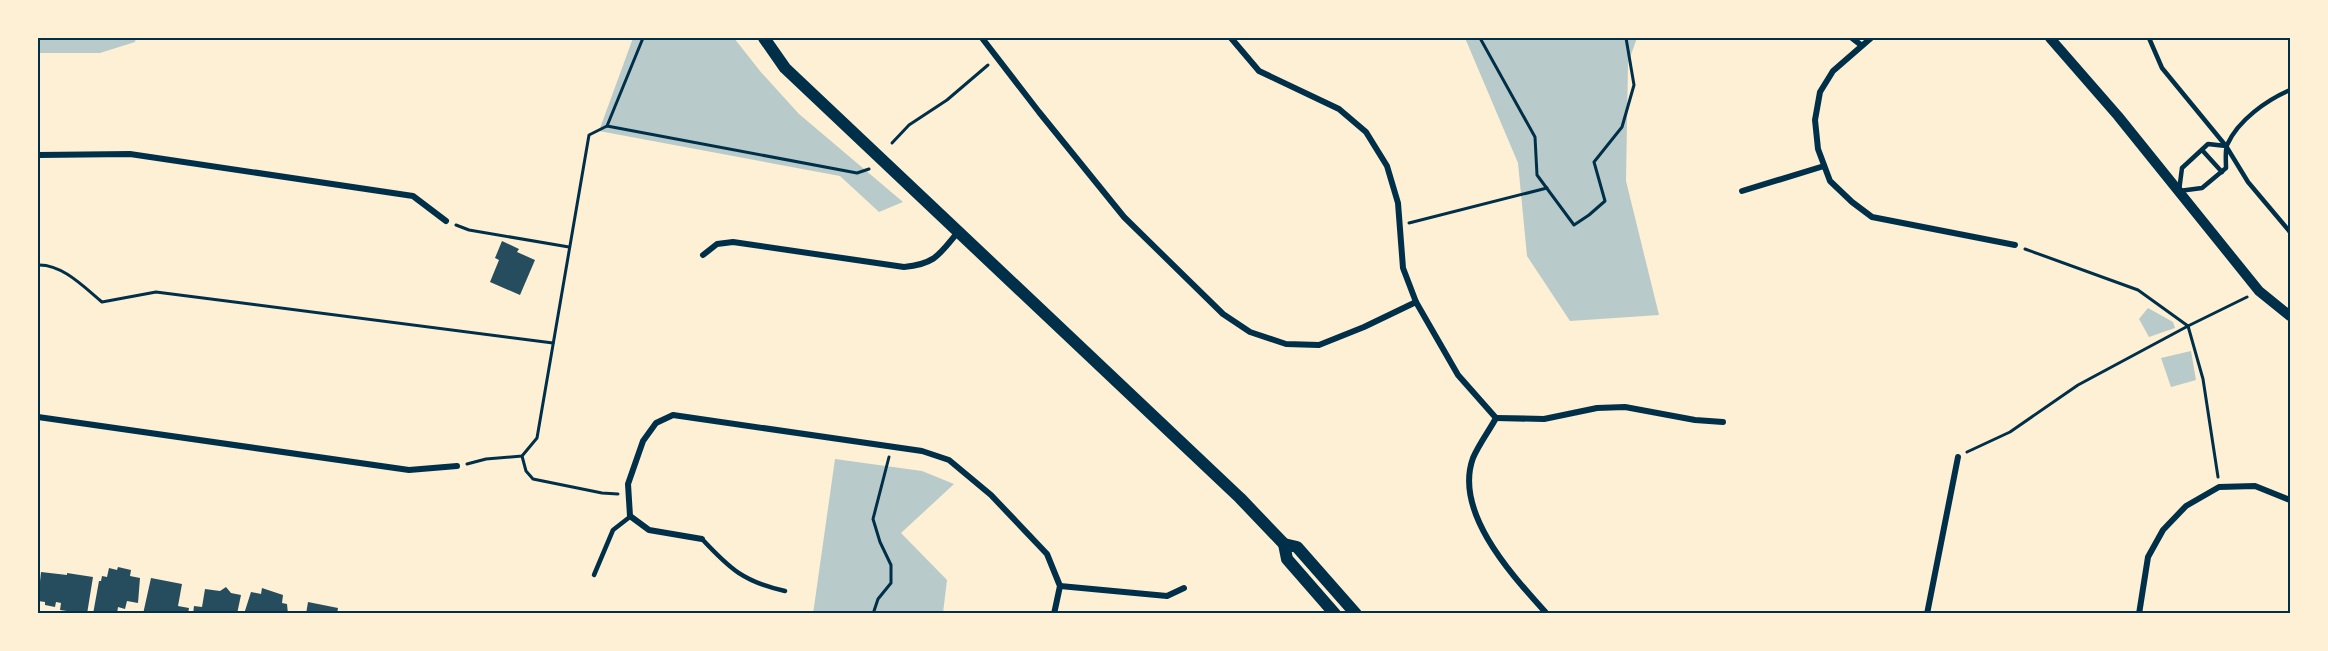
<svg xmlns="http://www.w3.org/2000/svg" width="2328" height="651" font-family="Inter,sans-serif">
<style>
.green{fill:#b9caca}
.building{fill:#264d5e}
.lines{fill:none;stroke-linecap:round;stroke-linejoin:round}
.path{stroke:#003049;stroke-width:3}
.service{stroke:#003049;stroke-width:4.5}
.minor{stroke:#003049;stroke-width:6}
.tertiary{stroke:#003049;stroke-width:10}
.secondary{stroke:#003049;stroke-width:12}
.neatline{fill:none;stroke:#003049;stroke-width:2}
</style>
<rect width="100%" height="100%" fill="#fdf0d5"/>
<g class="green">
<path d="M 38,38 L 136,38 L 135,42 L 100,53 L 38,53 Z"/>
<path d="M 633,38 L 734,38 L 760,71 L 799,114 L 903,202 L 879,212 L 840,176 L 599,131 Z"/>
<path d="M 1465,38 L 1637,38 L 1628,63 L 1626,181 L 1659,315 L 1570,321 L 1527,256 L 1518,163 Z"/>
<path d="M 2148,308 L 2173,322 L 2175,328 L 2149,337 L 2139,319 Z"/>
<path d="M 2191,351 L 2196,380 L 2171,387 L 2161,358 Z"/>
<path d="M 835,459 L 922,471 L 954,484 L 901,533 L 947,580 L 943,613 L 813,614 Z"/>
</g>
<g class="building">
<path d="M 502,241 L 519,249 L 517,252 L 535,260 L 520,295 L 490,282 L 499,260 L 495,258 Z"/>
<path d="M 118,567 L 131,570 L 130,576 L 140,578 L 138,603 L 127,601 L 125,609 L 118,607 L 117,614 L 93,614 L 99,581 L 101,581 L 102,576 L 107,577 L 109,568 L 117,570 Z"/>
<path d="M 41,572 L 67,575 L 67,573 L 93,577 L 87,614 L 60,610 L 61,603 L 56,602 L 55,607 L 45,605 L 45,602 L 38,601 Z"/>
<path d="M 151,578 L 182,584 L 178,606 L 189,608 L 188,614 L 143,614 Z"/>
<path d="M 226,587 L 231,593 L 241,595 L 237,614 L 193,614 L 194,606 L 202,607 L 205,589 L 220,591 Z"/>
<path d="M 262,588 L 283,595 L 282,603 L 287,604 L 288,614 L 244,614 L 251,592 L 261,594 Z"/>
<path d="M 308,602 L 338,608 L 337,614 L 306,614 Z"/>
</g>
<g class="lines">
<g class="path">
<path d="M 1480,38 L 1535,137 L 1537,175 L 1574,225 L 1589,215 L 1605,201 L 1594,162 L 1622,127 L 1634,85 L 1626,38"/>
<path d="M 607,126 L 643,38"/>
<path d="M 892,143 L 909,125 L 947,100 L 988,65"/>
<path d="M 1409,223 L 1547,188"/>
<path d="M 456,225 L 469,230 L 569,247"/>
<path d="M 2025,249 L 2138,290 L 2188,326 L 2203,379 L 2218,477"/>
<path d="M 38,265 C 62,264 84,287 102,302 L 156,292 L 553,343"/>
<path d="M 1967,452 L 2010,432 L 2078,385 L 2188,326 L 2247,297"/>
<path d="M 522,456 L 526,471 L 533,479 L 602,493 L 618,494"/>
<path d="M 467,464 L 486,459 L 522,456 L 537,438 L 589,135 L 607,126 L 857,173 L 869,169"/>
<path d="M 873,614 L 878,599 L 891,583 L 891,565 L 880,542 L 873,519 L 889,457"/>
</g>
<g class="service">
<path d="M 2149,38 L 2162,68 L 2226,146 L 2248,182 L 2290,232"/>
<path d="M 2226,146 L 2208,144 L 2182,168 L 2179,191 L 2202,188 L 2226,168 C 2226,161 2225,151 2227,145 C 2238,120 2267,100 2290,90"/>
<path d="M 2202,150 L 2222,172"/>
<path d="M 702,539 C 730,569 744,582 785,591"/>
<path d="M 594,575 L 613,530 L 631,516"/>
</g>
<g class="minor">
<path d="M 982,38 L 1039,112 L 1124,217 L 1223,314 L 1250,332 L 1286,344 L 1319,345 L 1364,327 L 1416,302"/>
<path d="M 1231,38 L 1259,71 L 1339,109 L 1366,132 L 1387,166 L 1398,203 L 1403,268 L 1416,302 L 1458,375 L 1496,418"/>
<path d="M 1852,38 L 1861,45"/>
<path d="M 1871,38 L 1833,71 L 1820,92 L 1815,120 L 1818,149 L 1830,181 L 1852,202 L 1872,217 L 2015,245"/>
<path d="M 38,155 L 130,154 L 413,196 L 446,221"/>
<path d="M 1742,191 L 1824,166"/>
<path d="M 703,255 L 717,244 L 733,242 L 904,267 C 935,264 939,255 958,232"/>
<path d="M 38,417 L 409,470 L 457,466"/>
<path d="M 1496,418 L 1544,419 L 1597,408 L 1625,407 L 1695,420 L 1723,422"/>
<path d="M 1496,418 C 1489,431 1479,444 1473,458 C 1453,513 1514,577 1547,614"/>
<path d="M 702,539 L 649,530 L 630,516 L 628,484 L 643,441 L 656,423 L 673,415 L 922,451 L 949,460 L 991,495 L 1047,554 L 1060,586 L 1054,614"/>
<path d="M 1060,586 L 1167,596 L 1184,588"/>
<path d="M 1927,614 L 1958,457"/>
<path d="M 2139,614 L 2148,557 L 2163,530 L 2186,506 L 2219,487 L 2255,486 L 2290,500"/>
</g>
<path class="tertiary" d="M 2050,38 L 2118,116 L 2259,291 L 2290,316"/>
<g class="secondary">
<path d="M 764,38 L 785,68 L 1240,498 L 1284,544 L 1287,559 L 1335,614"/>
<path d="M 1284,544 L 1297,547 L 1356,614"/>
</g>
</g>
<rect width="2328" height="651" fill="none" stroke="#fdf0d5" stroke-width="78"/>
<rect x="39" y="39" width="2250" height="573" class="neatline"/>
</svg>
